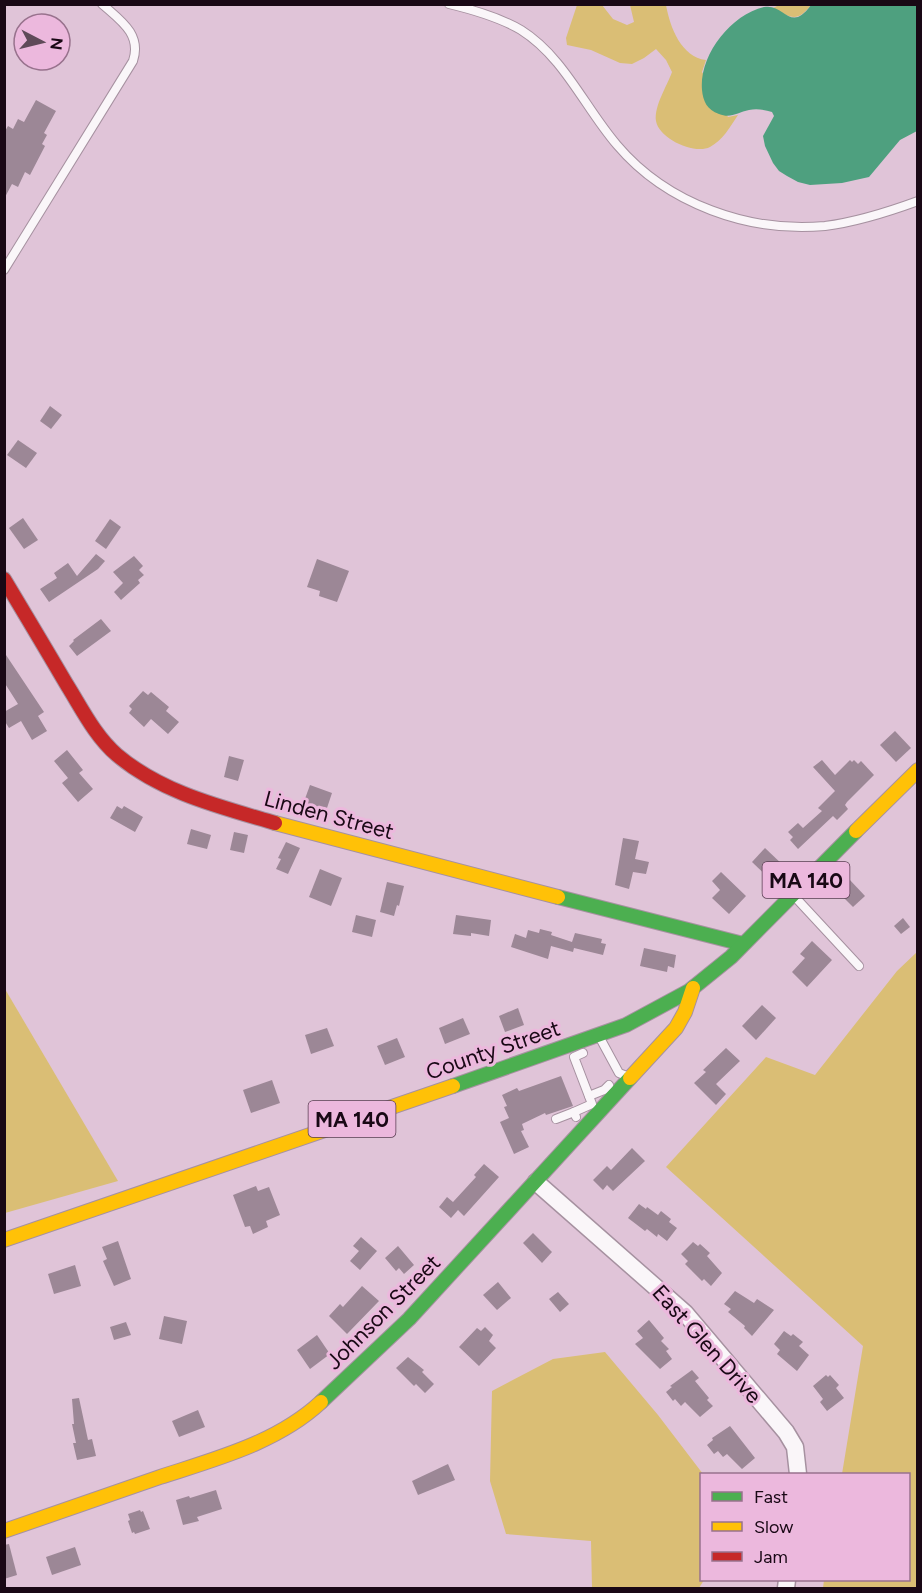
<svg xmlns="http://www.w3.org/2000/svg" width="922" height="1593" font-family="Figtree,sans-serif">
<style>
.green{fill:#dabe75}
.water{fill:#4ea07f}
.building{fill:#9c8796}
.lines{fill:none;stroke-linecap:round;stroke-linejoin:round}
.lane-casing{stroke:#a691a0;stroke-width:10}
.street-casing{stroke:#a691a0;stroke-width:19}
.fast-casing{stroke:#a691a0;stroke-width:16}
.slow-casing{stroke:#a691a0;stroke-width:16}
.jam-casing{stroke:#a691a0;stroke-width:16}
.lane{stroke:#faf6f9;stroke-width:8}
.street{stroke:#faf6f9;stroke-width:16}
.fast{stroke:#4caf50;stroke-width:14}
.slow{stroke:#ffc107;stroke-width:14}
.jam{stroke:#c62828;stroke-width:14}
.labels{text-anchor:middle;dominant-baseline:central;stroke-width:6;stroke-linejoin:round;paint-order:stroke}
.shield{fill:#ecb8dd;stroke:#583d51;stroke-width:1.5}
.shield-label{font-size:21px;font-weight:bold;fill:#190815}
.street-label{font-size:22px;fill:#190815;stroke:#ecb8dd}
</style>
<rect width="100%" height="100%" fill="#e0c4d8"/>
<g class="green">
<path d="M 577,5 L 602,5 L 613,19 L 627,25 L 634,22 L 630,5 L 666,5 C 670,27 681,57 706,60 L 702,72 L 728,117 L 738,115 C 730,127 723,140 710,147 C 695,155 659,139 656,121 C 654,106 667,86 672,72 L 666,60 L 656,49 L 644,58 L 632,64 L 620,63 L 591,50 L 567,45 L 566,38 Z"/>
<path d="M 779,5 L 811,5 C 797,23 791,18 773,8 Z"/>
<path d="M 917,952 L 917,1588 L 823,1588 L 824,1580 L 908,1580 L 908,1474 L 842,1474 L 863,1346 L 666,1167 L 766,1057 L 815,1075 L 897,971 Z"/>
<path d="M 5,989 L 118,1181 L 5,1213 L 4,1213 Z"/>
<path d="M 605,1352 L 658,1415 L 703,1474 L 702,1580 L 704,1580 L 699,1588 L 592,1588 L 591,1541 L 506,1534 L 490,1481 L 492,1391 L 553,1359 Z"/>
</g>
<path class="water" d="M 811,5 L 917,5 L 917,131 L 900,140 L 869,177 L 842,183 L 810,185 L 798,182 L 787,176 L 779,171 L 773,163 L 765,146 L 763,136 L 774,116 L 772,112 C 765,110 757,108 749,110 C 738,112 731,119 719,114 C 707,110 703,101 702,90 C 699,56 730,15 764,7 C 785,3 790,34 811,5 Z"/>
<g class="building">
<path d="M 36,100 L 56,111 L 44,133 L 47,135 L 42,144 L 45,146 L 30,175 L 25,172 L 18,187 L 12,184 L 4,199 L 4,133 L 8,126 L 13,129 L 18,119 L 24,122 Z"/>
<path d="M 50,406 L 62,415 L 51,429 L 40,421 Z"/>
<path d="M 18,440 L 37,453 L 26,468 L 7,455 Z"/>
<path d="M 23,518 L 38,540 L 24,549 L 9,528 Z"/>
<path d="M 110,519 L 121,527 L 106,549 L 95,541 Z"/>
<path d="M 96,554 L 105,561 L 98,569 L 49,602 L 40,589 L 57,578 L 54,573 L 68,563 L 77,576 Z"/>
<path d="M 134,556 L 143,566 L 139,570 L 144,575 L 138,580 L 140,583 L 121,600 L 114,592 L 123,583 L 113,572 Z"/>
<path d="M 317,559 L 349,571 L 337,602 L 319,596 L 320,591 L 307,587 Z"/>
<path d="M 101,619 L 111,631 L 77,656 L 69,646 L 74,641 L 73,640 Z"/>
<path d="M 4,652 L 44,712 L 38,716 L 47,731 L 32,740 L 21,721 L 9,728 L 4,720 L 4,712 L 18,704 L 4,682 Z"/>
<path d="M 143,691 L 148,695 L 151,692 L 169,707 L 166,711 L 179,722 L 168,734 L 151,719 L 144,727 L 129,713 L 132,709 L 129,706 Z"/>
<path d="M 895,731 L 911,748 L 896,762 L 880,745 Z"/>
<path d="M 67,750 L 83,770 L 79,773 L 93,789 L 78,802 L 62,783 L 68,778 L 54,761 Z"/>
<path d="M 229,756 L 244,760 L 238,781 L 224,777 Z"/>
<path d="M 822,760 L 835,775 L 850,760 L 852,762 L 854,760 L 858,764 L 861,761 L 874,775 L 847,802 L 845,805 L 848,809 L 837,820 L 833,816 L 798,849 L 790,840 L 793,837 L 788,832 L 798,823 L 803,828 L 822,811 L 818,808 L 835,791 L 813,767 Z"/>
<path d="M 310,785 L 332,793 L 325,814 L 302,807 Z"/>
<path d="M 117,806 L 122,809 L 124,806 L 143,817 L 135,832 L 110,818 Z"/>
<path d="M 191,829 L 211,835 L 207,849 L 187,844 Z"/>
<path d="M 234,832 L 248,835 L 244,853 L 230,850 Z"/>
<path d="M 623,838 L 639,841 L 635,859 L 649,862 L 646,874 L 633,872 L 629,889 L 615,885 Z"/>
<path d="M 286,842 L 300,848 L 288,874 L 276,869 L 281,859 L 278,858 Z"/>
<path d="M 765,848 L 785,867 L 772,881 L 752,862 Z"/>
<path d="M 320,869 L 342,878 L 331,906 L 309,897 Z"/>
<path d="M 721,872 L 746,896 L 729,914 L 712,898 L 720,890 L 712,881 Z"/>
<path d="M 849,879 L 865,896 L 853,907 L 837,891 Z"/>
<path d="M 387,882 L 404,886 L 399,906 L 397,905 L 394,916 L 380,912 Z"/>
<path d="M 356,915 L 376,920 L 372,937 L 352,932 Z"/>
<path d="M 456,915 L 491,920 L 489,936 L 471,933 L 471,936 L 453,934 Z"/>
<path d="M 903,918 L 910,927 L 901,934 L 894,926 Z"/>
<path d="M 540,929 L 552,932 L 551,935 L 572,942 L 575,933 L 602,939 L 601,943 L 606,944 L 603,955 L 574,948 L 573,952 L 551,946 L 548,959 L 511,947 L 515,934 L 526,938 L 528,930 L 539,933 Z"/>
<path d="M 812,941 L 832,960 L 807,987 L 792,972 L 805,958 L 800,954 Z"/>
<path d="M 644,948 L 676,955 L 674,968 L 668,966 L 667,972 L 640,966 Z"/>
<path d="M 762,1005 L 776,1018 L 756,1040 L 742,1026 Z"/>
<path d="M 518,1008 L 524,1025 L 505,1032 L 499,1016 Z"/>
<path d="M 463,1018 L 470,1034 L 445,1044 L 439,1028 Z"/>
<path d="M 327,1028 L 334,1046 L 311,1054 L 305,1035 Z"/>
<path d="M 397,1038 L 405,1057 L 385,1065 L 377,1046 Z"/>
<path d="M 726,1048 L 740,1061 L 716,1084 L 726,1094 L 716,1105 L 694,1083 L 706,1072 L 703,1070 Z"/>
<path d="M 561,1076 L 573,1106 L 546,1115 L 545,1113 L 522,1124 L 524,1130 L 521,1131 L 529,1147 L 514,1154 L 500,1122 L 509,1118 L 504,1107 L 507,1106 L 502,1095 L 517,1088 L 519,1091 Z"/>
<path d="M 272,1080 L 280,1103 L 251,1113 L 243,1090 Z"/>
<path d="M 632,1148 L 645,1161 L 613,1191 L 607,1185 L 603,1190 L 593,1180 L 607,1166 L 611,1170 Z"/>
<path d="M 484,1164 L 499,1177 L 464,1216 L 458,1210 L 451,1218 L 439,1207 L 447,1197 L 453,1202 L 476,1177 L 474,1175 Z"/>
<path d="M 256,1186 L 258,1191 L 269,1187 L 280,1215 L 266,1221 L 268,1227 L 253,1234 L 250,1226 L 245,1227 L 233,1195 Z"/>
<path d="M 639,1204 L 646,1209 L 647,1207 L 658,1215 L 661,1211 L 671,1219 L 669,1222 L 677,1228 L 667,1241 L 658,1234 L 657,1237 L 647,1229 L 645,1231 L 628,1218 Z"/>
<path d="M 533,1233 L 552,1252 L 542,1263 L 523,1243 Z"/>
<path d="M 361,1237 L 377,1251 L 360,1270 L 350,1261 L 359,1251 L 353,1246 Z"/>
<path d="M 118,1241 L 131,1279 L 114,1286 L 103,1261 L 107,1259 L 102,1247 Z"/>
<path d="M 693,1242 L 698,1246 L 700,1244 L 710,1253 L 707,1256 L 722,1273 L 711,1286 L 704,1279 L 702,1281 L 685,1264 L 688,1261 L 681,1254 Z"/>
<path d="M 398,1246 L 414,1265 L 404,1274 L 399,1268 L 396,1271 L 385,1258 Z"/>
<path d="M 75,1265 L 81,1286 L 54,1294 L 48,1274 Z"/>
<path d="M 498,1282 L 511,1298 L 497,1310 L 483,1295 Z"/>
<path d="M 362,1286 L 379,1301 L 347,1334 L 329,1316 L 340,1304 L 343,1307 Z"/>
<path d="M 735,1291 L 754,1303 L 757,1299 L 774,1310 L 752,1336 L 744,1328 L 745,1326 L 728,1312 L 731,1309 L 724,1304 Z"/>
<path d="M 558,1292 L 569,1304 L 560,1312 L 549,1299 Z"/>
<path d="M 164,1316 L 187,1321 L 182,1344 L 159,1339 Z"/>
<path d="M 649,1320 L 664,1338 L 661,1341 L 669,1349 L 666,1351 L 672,1359 L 660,1369 L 635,1344 L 643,1338 L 637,1331 Z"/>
<path d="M 126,1322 L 131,1335 L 114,1340 L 110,1327 Z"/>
<path d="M 485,1327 L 493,1335 L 489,1341 L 496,1348 L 479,1366 L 459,1347 L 477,1328 L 481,1331 Z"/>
<path d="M 784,1331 L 791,1336 L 793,1334 L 803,1342 L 799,1346 L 809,1355 L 797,1371 L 777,1354 L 780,1350 L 774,1344 Z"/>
<path d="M 317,1335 L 330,1354 L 310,1369 L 297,1350 Z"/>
<path d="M 408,1357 L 424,1370 L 422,1372 L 434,1384 L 425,1393 L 416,1384 L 414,1386 L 396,1368 Z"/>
<path d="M 692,1370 L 699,1378 L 695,1381 L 709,1398 L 707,1400 L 713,1406 L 700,1417 L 685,1402 L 681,1406 L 675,1399 L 673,1401 L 666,1392 L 672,1387 L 670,1386 Z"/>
<path d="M 826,1375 L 828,1377 L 830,1375 L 839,1385 L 836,1388 L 844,1398 L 827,1411 L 820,1402 L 823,1399 L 813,1386 Z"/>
<path d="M 79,1398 L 88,1440 L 92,1439 L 96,1456 L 77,1460 L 73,1443 L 76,1443 L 72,1424 L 74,1424 L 72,1399 Z"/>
<path d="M 198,1410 L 205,1427 L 179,1437 L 172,1421 Z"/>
<path d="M 730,1426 L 755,1458 L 742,1469 L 727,1454 L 723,1457 L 718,1451 L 714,1454 L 707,1445 L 713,1440 L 712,1438 Z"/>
<path d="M 448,1464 L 455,1480 L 418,1495 L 412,1481 Z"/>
<path d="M 216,1490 L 222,1509 L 197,1517 L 199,1521 L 183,1525 L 176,1500 L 189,1496 L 190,1498 Z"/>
<path d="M 140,1510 L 141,1512 L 143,1511 L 150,1529 L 135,1534 L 134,1532 L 132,1533 L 128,1521 L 130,1520 L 128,1514 Z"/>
<path d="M 9,1544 L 17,1575 L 4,1579 L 4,1545 Z"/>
<path d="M 75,1547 L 81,1565 L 52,1575 L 46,1557 Z"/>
</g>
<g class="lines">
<defs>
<g id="lane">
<path d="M 449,4 C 474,10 499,17 521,30 C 564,57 585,108 617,145 C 667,204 749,233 825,226 C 857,222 888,212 918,201"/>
<path d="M 4,270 L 133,61 C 142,34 120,20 102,4"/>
<path d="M 795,897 L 859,966"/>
<path d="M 600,1038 L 619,1073 L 629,1077"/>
<path d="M 589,1096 L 604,1090 L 609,1085"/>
<path d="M 574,1112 L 592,1104 L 574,1057 L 583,1053"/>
<path d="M 556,1119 L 574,1112 L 576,1117"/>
</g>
<g id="street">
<path d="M 536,1182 L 685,1313 L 786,1432 L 795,1447 L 798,1474"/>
<path d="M 786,1588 L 787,1580"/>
</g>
<g id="fast">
<path d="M 558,897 L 743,944"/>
<path d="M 453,1086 L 626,1025 L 689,991 L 731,957 L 856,831"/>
<path d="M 321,1402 L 409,1319 L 630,1078"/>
</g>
<g id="slow">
<path d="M 275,823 L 558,897"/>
<path d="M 856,831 L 918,770"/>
<path d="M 630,1078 L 676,1028 L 685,1012 L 693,988"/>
<path d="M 4,1240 L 453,1086"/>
<path d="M 4,1531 C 56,1513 108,1495 160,1477 C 215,1459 277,1443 321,1402"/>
</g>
<path id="jam" d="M 4,579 C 25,614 46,649 67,685 C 82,709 95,736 117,755 C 162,793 221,807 275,823"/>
</defs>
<use href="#lane" class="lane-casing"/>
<use href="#street" class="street-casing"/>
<use href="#fast" class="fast-casing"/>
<use href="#slow" class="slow-casing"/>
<use href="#jam" class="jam-casing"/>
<use href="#lane" class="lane"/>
<use href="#street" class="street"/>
<use href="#fast" class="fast"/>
<use href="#slow" class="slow"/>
<use href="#jam" class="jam"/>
</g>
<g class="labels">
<g class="shield">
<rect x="762.5" y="862" width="87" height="36" rx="4.5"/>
<rect x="308.5" y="1101" width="87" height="36" rx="4.5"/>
</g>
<g class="shield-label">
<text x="806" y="880">MA 140</text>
<text x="352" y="1119">MA 140</text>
</g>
<g class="street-label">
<text transform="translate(329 815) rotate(15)">Linden Street</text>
<text transform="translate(493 1050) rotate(-19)">County Street</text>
<text transform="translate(383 1312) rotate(-45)">Johnson Street</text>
<text transform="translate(707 1344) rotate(48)">East Glen Drive</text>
</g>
</g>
<rect width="922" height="1593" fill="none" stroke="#190815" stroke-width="12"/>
<rect x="700" y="1473" width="210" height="108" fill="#ecb8dd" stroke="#98728d" stroke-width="1.5"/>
<rect x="712" y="1492" width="30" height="9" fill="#4caf50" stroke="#98728d" stroke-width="1.5"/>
<text x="754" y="1503" font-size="18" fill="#190815">Fast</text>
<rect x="712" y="1522" width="30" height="9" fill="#ffc107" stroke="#98728d" stroke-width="1.5"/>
<text x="754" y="1533" font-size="18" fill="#190815">Slow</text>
<rect x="712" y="1552" width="30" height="9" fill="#c62828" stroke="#98728d" stroke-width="1.5"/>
<text x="754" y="1563" font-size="18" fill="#190815">Jam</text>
<g transform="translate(42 42) rotate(97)"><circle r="28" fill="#ecb8dd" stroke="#98728d" stroke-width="1.5"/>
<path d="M0-4.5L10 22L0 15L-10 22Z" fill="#5f4a59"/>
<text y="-9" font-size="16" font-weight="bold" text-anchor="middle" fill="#190815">N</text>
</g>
</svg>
